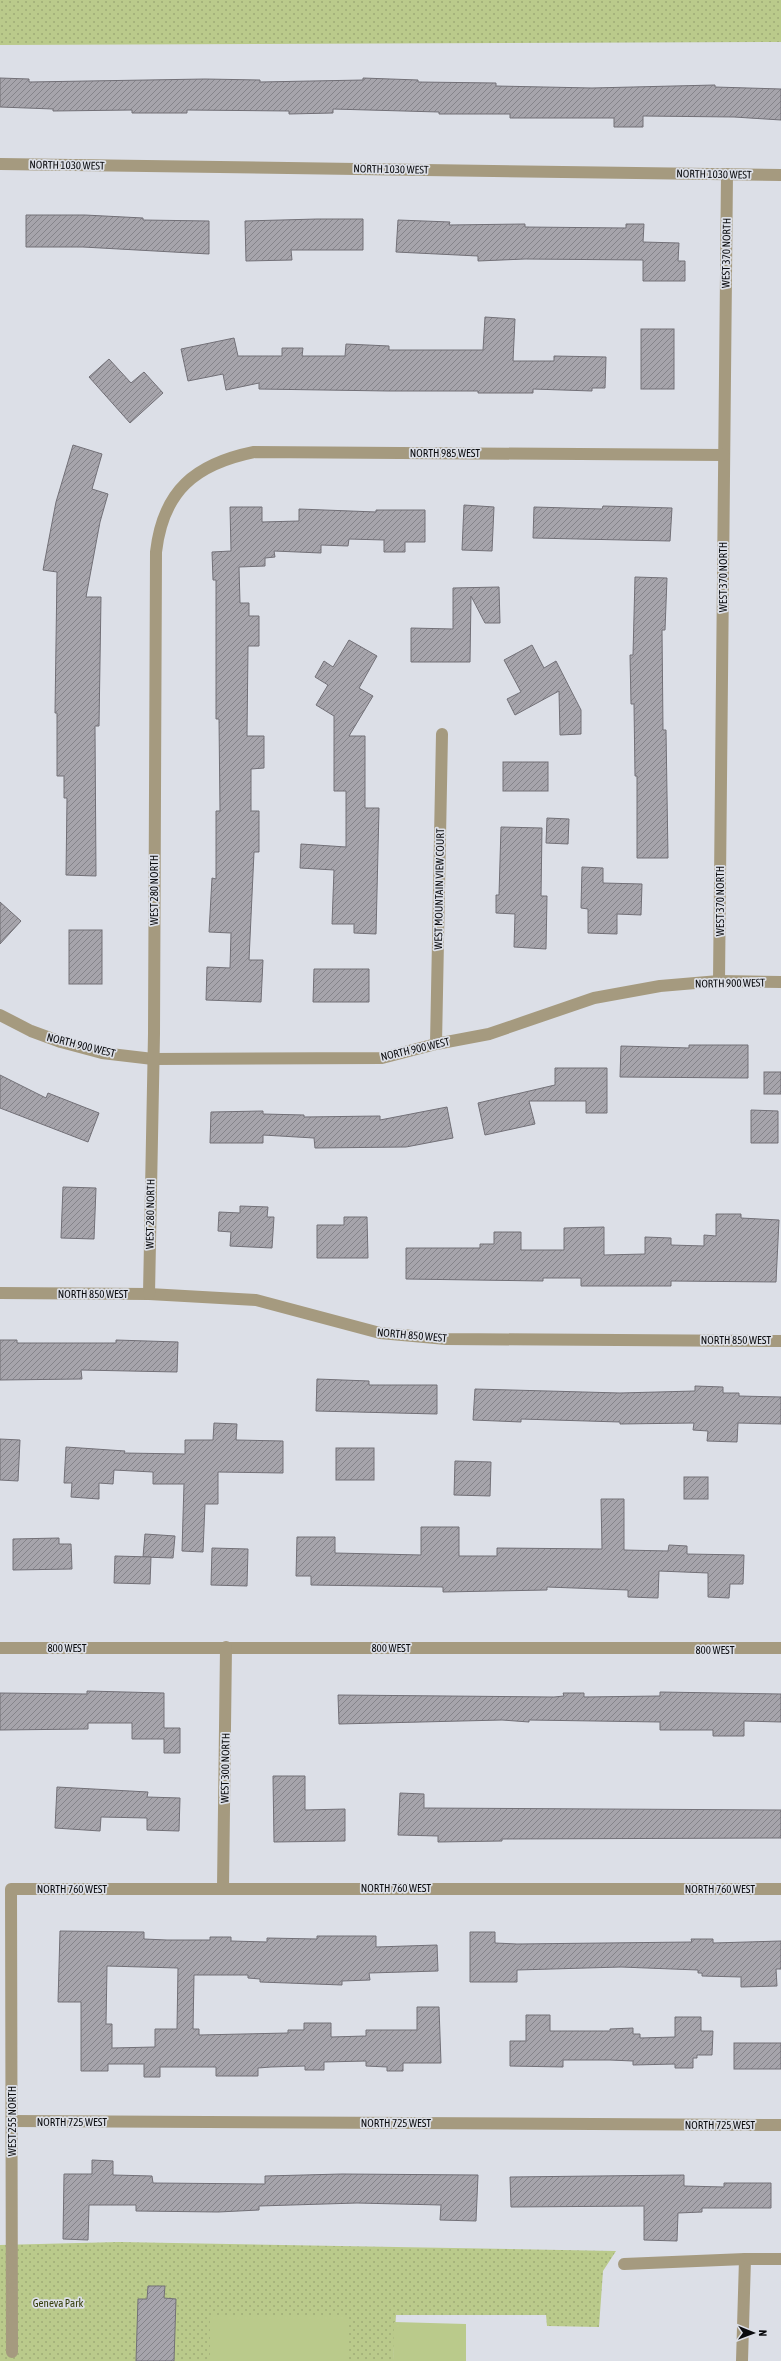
<svg xmlns="http://www.w3.org/2000/svg" width="781" height="2361" font-family="'Asap Condensed',sans-serif">
<style>
.green{fill:url(#green-dots)}
.pitch{fill:#baca8b}
.building{fill:url(#building-hatch);stroke:#727077;fill-rule:evenodd}
.lines{fill:none;stroke-linecap:round;stroke-linejoin:round}
.minor{stroke:#a59a7f;stroke-width:12}
.labels{text-anchor:middle;dominant-baseline:central;stroke-width:3.5;stroke-linejoin:round;paint-order:stroke}
.street-label{font-size:11px;fill:#0a0b0e;stroke:#dcdfe7}
.park-label{font-size:11px;fill:#333c09;stroke:#dcdfe7}
</style>
<defs>
<pattern id="green-dots" width="8" height="8" patternUnits="userSpaceOnUse"><rect width="8" height="8" fill="#baca8b"/><path d="M2 2h.1M6 6h.1" fill="none" stroke="#9fac77" stroke-width="1.8" stroke-linecap="round"/></pattern>
<pattern id="building-hatch" width="6" height="6" patternUnits="userSpaceOnUse"><rect width="6" height="6" fill="#a6a4ab"/><path d="M-1 1l2-2M0 6l6-6M5 7l2-2" fill="none" stroke="#85848a"/></pattern>
</defs>
<rect width="100%" height="100%" fill="#dcdfe7"/>
<g class="green">
<path d="M 0,0 L 781,0 L 781,42 L 0,45 Z"/>
<path d="M 119,2242 L 616,2251 L 603,2271 L 599,2327 L 547,2326 L 546,2315 L 396,2315 L 393,2361 L 0,2361 L 0,2245 Z"/>
</g>
<g class="pitch">
<rect x="210" y="2317" width="138" height="44"/>
<path d="M 394,2322 L 466,2324 L 466,2361 L 393,2361 Z"/>
</g>
<g class="building">
<path d="M 0,78 L 29,79 L 29,82 L 205,79 L 260,80 L 260,82 L 363,80 L 363,78 L 418,80 L 418,82 L 496,83 L 496,86 L 592,88 L 715,85 L 715,87 L 781,89 L 781,120 L 734,117 L 643,116 L 643,127 L 614,127 L 614,118 L 510,118 L 510,114 L 439,114 L 439,112 L 333,109 L 333,113 L 289,114 L 289,111 L 187,110 L 187,113 L 132,113 L 132,110 L 53,111 L 53,109 L 0,107 Z"/>
<path d="M 26,215 L 85,215 L 143,218 L 143,220 L 209,221 L 209,254 L 83,247 L 26,247 Z"/>
<path d="M 317,219 L 363,219 L 363,250 L 291,250 L 292,260 L 246,261 L 245,221 Z"/>
<path d="M 398,220 L 450,222 L 449,225 L 525,224 L 525,227 L 626,228 L 626,224 L 644,224 L 643,242 L 679,243 L 678,261 L 685,261 L 685,281 L 643,281 L 643,260 L 525,259 L 478,261 L 478,256 L 396,252 Z"/>
<path d="M 485,317 L 515,319 L 513,361 L 554,361 L 554,356 L 606,357 L 605,388 L 592,388 L 592,391 L 533,389 L 533,393 L 478,393 L 478,391 L 388,391 L 259,389 L 259,383 L 226,390 L 223,374 L 188,381 L 181,349 L 234,338 L 238,356 L 282,356 L 282,348 L 303,348 L 302,356 L 345,356 L 346,344 L 389,346 L 389,350 L 483,350 Z"/>
<rect x="641" y="329" width="33" height="60"/>
<path d="M 109,359 L 131,383 L 144,372 L 163,393 L 130,423 L 89,377 Z"/>
<path d="M 73,445 L 102,454 L 92,489 L 108,494 L 100,522 L 86,597 L 101,597 L 99,726 L 95,726 L 96,876 L 66,875 L 67,798 L 64,798 L 64,776 L 57,776 L 57,713 L 55,713 L 57,572 L 43,570 L 56,502 Z"/>
<path d="M 464,505 L 494,507 L 492,551 L 462,550 Z"/>
<path d="M 603,506 L 672,508 L 670,541 L 533,538 L 534,507 L 602,509 Z"/>
<path d="M 230,507 L 262,507 L 262,522 L 299,521 L 299,509 L 376,512 L 376,510 L 425,510 L 425,542 L 405,542 L 405,552 L 384,552 L 384,540 L 349,539 L 348,546 L 321,545 L 321,553 L 274,551 L 275,557 L 265,558 L 265,566 L 239,567 L 240,603 L 249,603 L 249,616 L 259,616 L 259,646 L 248,646 L 247,736 L 264,736 L 264,768 L 251,769 L 251,811 L 259,811 L 259,852 L 254,852 L 249,960 L 263,960 L 261,1002 L 206,1000 L 207,967 L 230,968 L 231,933 L 209,932 L 212,878 L 216,879 L 216,811 L 220,811 L 219,719 L 216,719 L 216,580 L 213,580 L 212,552 L 231,551 Z"/>
<path d="M 635,577 L 667,578 L 665,630 L 662,630 L 663,730 L 666,730 L 668,858 L 637,858 L 637,776 L 635,776 L 634,704 L 631,704 L 630,655 L 633,655 Z"/>
<path d="M 499,587 L 500,623 L 485,623 L 471,596 L 470,662 L 411,662 L 411,628 L 453,629 L 453,588 Z"/>
<path d="M 349,640 L 377,656 L 359,688 L 373,696 L 349,736 L 365,736 L 365,808 L 379,808 L 376,934 L 354,933 L 354,924 L 332,924 L 334,870 L 300,868 L 301,844 L 346,847 L 346,791 L 334,791 L 334,716 L 316,705 L 328,685 L 315,677 L 324,661 L 333,667 Z"/>
<path d="M 532,645 L 544,668 L 556,661 L 581,710 L 581,734 L 560,735 L 559,691 L 515,715 L 507,699 L 521,692 L 504,660 Z"/>
<rect x="503" y="762" width="45" height="29"/>
<path d="M 547,818 L 569,819 L 568,844 L 546,843 Z"/>
<path d="M 501,827 L 542,828 L 541,896 L 547,896 L 546,949 L 514,947 L 515,914 L 496,913 L 496,895 L 499,895 Z"/>
<path d="M 582,867 L 603,868 L 603,883 L 642,884 L 641,915 L 617,914 L 617,934 L 588,933 L 588,909 L 581,908 Z"/>
<path d="M 0,902 L 21,921 L 0,944 Z"/>
<rect x="69" y="930" width="33" height="54"/>
<path d="M 314,969 L 369,969 L 369,1002 L 313,1002 Z"/>
<path d="M 689,1045 L 748,1045 L 748,1078 L 620,1077 L 621,1046 L 689,1048 Z"/>
<path d="M 555,1068 L 607,1068 L 607,1113 L 586,1113 L 586,1101 L 529,1101 L 535,1124 L 485,1135 L 478,1103 L 555,1085 Z"/>
<rect x="764" y="1072" width="17" height="22"/>
<path d="M 0,1075 L 46,1098 L 48,1093 L 99,1113 L 88,1142 L 0,1108 Z"/>
<path d="M 447,1107 L 453,1138 L 406,1147 L 315,1148 L 314,1138 L 263,1135 L 263,1143 L 210,1143 L 211,1112 L 263,1111 L 263,1114 L 304,1115 L 304,1117 L 380,1116 L 380,1120 Z"/>
<path d="M 751,1110 L 778,1111 L 778,1143 L 751,1143 Z"/>
<path d="M 63,1187 L 96,1188 L 94,1239 L 61,1238 Z"/>
<path d="M 240,1206 L 268,1207 L 267,1217 L 274,1217 L 272,1248 L 230,1246 L 231,1232 L 218,1231 L 219,1212 L 240,1213 Z"/>
<path d="M 716,1214 L 741,1214 L 741,1218 L 779,1220 L 776,1282 L 671,1281 L 671,1286 L 581,1286 L 581,1278 L 543,1278 L 543,1281 L 406,1279 L 406,1248 L 480,1248 L 480,1244 L 494,1244 L 494,1232 L 521,1232 L 521,1250 L 564,1250 L 564,1228 L 604,1227 L 604,1255 L 645,1254 L 645,1237 L 671,1238 L 671,1245 L 704,1246 L 704,1235 L 716,1236 Z"/>
<path d="M 344,1217 L 367,1217 L 368,1258 L 317,1258 L 317,1225 L 344,1225 Z"/>
<path d="M 0,1340 L 17,1340 L 17,1343 L 116,1343 L 116,1340 L 178,1342 L 177,1372 L 81,1370 L 82,1379 L 0,1380 Z"/>
<path d="M 317,1379 L 369,1381 L 369,1385 L 437,1385 L 437,1414 L 316,1411 Z"/>
<path d="M 695,1386 L 723,1387 L 723,1393 L 739,1393 L 739,1396 L 781,1397 L 781,1424 L 738,1423 L 737,1442 L 707,1441 L 708,1431 L 693,1430 L 694,1423 L 620,1424 L 620,1422 L 521,1419 L 521,1422 L 473,1420 L 475,1389 L 620,1393 L 695,1391 Z"/>
<path d="M 214,1423 L 237,1424 L 236,1440 L 283,1441 L 283,1473 L 218,1472 L 218,1504 L 205,1504 L 203,1552 L 182,1551 L 184,1484 L 153,1484 L 153,1472 L 114,1470 L 113,1484 L 99,1483 L 99,1499 L 71,1497 L 72,1483 L 64,1483 L 66,1447 L 125,1451 L 124,1453 L 185,1454 L 185,1440 L 213,1440 Z"/>
<path d="M 0,1439 L 20,1440 L 18,1481 L 0,1480 Z"/>
<rect x="336" y="1448" width="38" height="32"/>
<path d="M 455,1461 L 491,1462 L 490,1496 L 454,1495 Z"/>
<rect x="684" y="1477" width="24" height="22"/>
<path d="M 601,1499 L 624,1499 L 624,1550 L 668,1551 L 669,1545 L 687,1546 L 687,1554 L 744,1555 L 743,1584 L 730,1584 L 729,1598 L 708,1597 L 708,1573 L 659,1571 L 658,1598 L 628,1597 L 628,1590 L 547,1587 L 547,1590 L 443,1592 L 443,1587 L 311,1585 L 311,1576 L 296,1576 L 297,1537 L 335,1537 L 335,1553 L 421,1555 L 421,1527 L 459,1527 L 459,1556 L 497,1556 L 497,1548 L 602,1549 Z"/>
<path d="M 145,1534 L 175,1536 L 173,1558 L 143,1557 Z"/>
<path d="M 59,1538 L 59,1544 L 71,1544 L 72,1569 L 13,1570 L 13,1539 Z"/>
<path d="M 212,1548 L 248,1549 L 247,1586 L 211,1585 Z"/>
<path d="M 115,1556 L 151,1557 L 150,1584 L 114,1583 Z"/>
<path d="M 87,1691 L 164,1693 L 164,1728 L 180,1728 L 180,1753 L 164,1753 L 164,1739 L 132,1739 L 132,1723 L 88,1723 L 88,1729 L 0,1730 L 0,1693 L 87,1694 Z"/>
<path d="M 660,1692 L 781,1694 L 781,1722 L 744,1721 L 744,1736 L 713,1736 L 713,1730 L 660,1730 L 660,1722 L 529,1720 L 529,1722 L 502,1720 L 339,1724 L 338,1695 L 554,1697 L 564,1696 L 563,1693 L 584,1693 L 584,1697 L 660,1696 Z"/>
<path d="M 273,1776 L 305,1776 L 305,1810 L 345,1809 L 345,1841 L 274,1842 Z"/>
<path d="M 57,1787 L 148,1792 L 147,1797 L 180,1798 L 179,1831 L 147,1830 L 147,1818 L 101,1817 L 100,1831 L 55,1828 Z"/>
<path d="M 400,1793 L 424,1794 L 424,1808 L 781,1810 L 781,1838 L 502,1839 L 502,1841 L 438,1842 L 438,1836 L 398,1835 Z"/>
<path d="M 60,1931 L 144,1932 L 144,1939 L 167,1940 L 210,1940 L 210,1937 L 231,1937 L 231,1941 L 267,1942 L 267,1938 L 317,1939 L 317,1936 L 376,1936 L 376,1947 L 437,1945 L 438,1971 L 369,1973 L 370,1980 L 342,1981 L 342,1985 L 260,1982 L 260,1979 L 248,1978 L 248,1975 L 194,1975 L 193,2029 L 199,2029 L 199,2035 L 288,2033 L 288,2030 L 304,2030 L 304,2023 L 331,2023 L 331,2037 L 366,2036 L 366,2030 L 417,2030 L 417,2007 L 439,2007 L 441,2063 L 403,2063 L 403,2071 L 387,2071 L 387,2067 L 366,2066 L 366,2061 L 324,2062 L 324,2070 L 305,2070 L 305,2066 L 271,2067 L 258,2068 L 258,2076 L 216,2076 L 216,2067 L 160,2067 L 160,2077 L 144,2077 L 144,2064 L 108,2064 L 108,2071 L 81,2071 L 81,2002 L 58,2002 ZM 107,1966 L 178,1968 L 177,2029 L 155,2029 L 155,2047 L 112,2048 L 112,2024 L 106,2024 Z"/>
<path d="M 470,1932 L 495,1932 L 495,1943 L 517,1944 L 692,1942 L 691,1939 L 713,1939 L 713,1943 L 781,1941 L 781,1969 L 776,1969 L 777,1986 L 741,1987 L 741,1977 L 702,1976 L 702,1973 L 698,1973 L 698,1970 L 621,1967 L 517,1970 L 517,1982 L 470,1982 Z"/>
<path d="M 526,2015 L 550,2015 L 550,2031 L 610,2031 L 610,2029 L 633,2028 L 633,2034 L 640,2034 L 640,2038 L 675,2037 L 675,2017 L 701,2017 L 701,2031 L 713,2031 L 712,2055 L 697,2055 L 697,2058 L 693,2058 L 693,2068 L 675,2068 L 675,2064 L 633,2065 L 633,2061 L 610,2060 L 563,2060 L 563,2067 L 510,2066 L 510,2041 L 526,2041 Z"/>
<rect x="734" y="2043" width="47" height="26"/>
<path d="M 92,2160 L 113,2161 L 113,2175 L 152,2176 L 153,2183 L 265,2184 L 265,2176 L 342,2174 L 478,2175 L 476,2221 L 440,2220 L 441,2205 L 357,2203 L 259,2206 L 259,2210 L 218,2212 L 136,2211 L 136,2205 L 89,2205 L 88,2240 L 63,2239 L 64,2174 L 92,2174 Z"/>
<path d="M 684,2175 L 684,2186 L 724,2187 L 724,2183 L 771,2183 L 771,2208 L 702,2208 L 702,2212 L 678,2213 L 677,2241 L 644,2240 L 644,2206 L 511,2207 L 510,2177 Z"/>
<path d="M 148,2286 L 165,2286 L 164,2298 L 176,2299 L 174,2361 L 136,2361 L 138,2299 L 147,2299 Z"/>
</g>
<g class="lines">
<g class="minor">
<path d="M 0,164 L 781,175"/>
<path d="M 719,981 L 727,174"/>
<path d="M 0,1015 L 31,1031 L 61,1042 L 102,1053 L 153,1059 L 382,1058 L 436,1044 L 489,1034 L 594,998 L 660,986 L 719,981 L 781,982"/>
<path d="M 436,1044 L 442,734"/>
<path d="M 0,1293 L 149,1294 L 256,1300 L 380,1333 L 446,1339 L 781,1341"/>
<path d="M 149,1294 L 154,1034 L 156,552 C 163,491 195,464 254,452 L 724,455"/>
<path d="M 0,1648 L 781,1648"/>
<path d="M 223,1888 L 226,1647"/>
<path d="M 12,2121 L 781,2125"/>
<path d="M 624,2264 L 745,2259"/>
<path d="M 12,2352 L 11,1889 L 781,1889"/>
<path d="M 742,2361 L 745,2259 L 781,2259"/>
</g>
</g>
<g class="labels">
<g class="street-label">
<text transform="translate(67 165) rotate(1)">NORTH 1030 WEST</text>
<text transform="translate(391 169) rotate(1)">NORTH 1030 WEST</text>
<text transform="translate(714 174) rotate(1)">NORTH 1030 WEST</text>
<text transform="translate(726 253) rotate(-89)">WEST 370 NORTH</text>
<text x="445" y="453">NORTH 985 WEST</text>
<text transform="translate(723 577) rotate(-90)">WEST 370 NORTH</text>
<text transform="translate(439 889) rotate(-89)">WEST MOUNTAIN VIEW COURT</text>
<text transform="translate(154 890) rotate(-90)">WEST 280 NORTH</text>
<text transform="translate(720 901) rotate(-90)">WEST 370 NORTH</text>
<text transform="translate(730 983) rotate(-1)">NORTH 900 WEST</text>
<text transform="translate(81 1045) rotate(14)">NORTH 900 WEST</text>
<text transform="translate(415 1049) rotate(-13)">NORTH 900 WEST</text>
<text transform="translate(150 1214) rotate(-89)">WEST 280 NORTH</text>
<text x="93" y="1294">NORTH 850 WEST</text>
<text transform="translate(412 1335) rotate(5)">NORTH 850 WEST</text>
<text x="736" y="1340">NORTH 850 WEST</text>
<text x="67" y="1648">800 WEST</text>
<text x="391" y="1648">800 WEST</text>
<text x="715" y="1650">800 WEST</text>
<text transform="translate(225 1768) rotate(-89)">WEST 300 NORTH</text>
<text x="396" y="1888">NORTH 760 WEST</text>
<text x="72" y="1889">NORTH 760 WEST</text>
<text x="720" y="1889">NORTH 760 WEST</text>
<text transform="translate(12 2121) rotate(-90)">WEST 255 NORTH</text>
<text x="72" y="2122">NORTH 725 WEST</text>
<text x="396" y="2123">NORTH 725 WEST</text>
<text x="720" y="2125">NORTH 725 WEST</text>
</g>
<g class="park-label">
<text x="58" y="2303">Geneva Park</text>
</g>
</g>
<g transform="translate(753 2333) rotate(91)" stroke="#dcdfe7" stroke-width="3" paint-order="stroke">
<path d="M0-3L7 15L0 10L-7 15Z" fill="#0a0b0e"/>
<text y="-6" font-size="11" font-weight="bold" text-anchor="middle" fill="#0a0b0e">N</text>
</g>
</svg>
